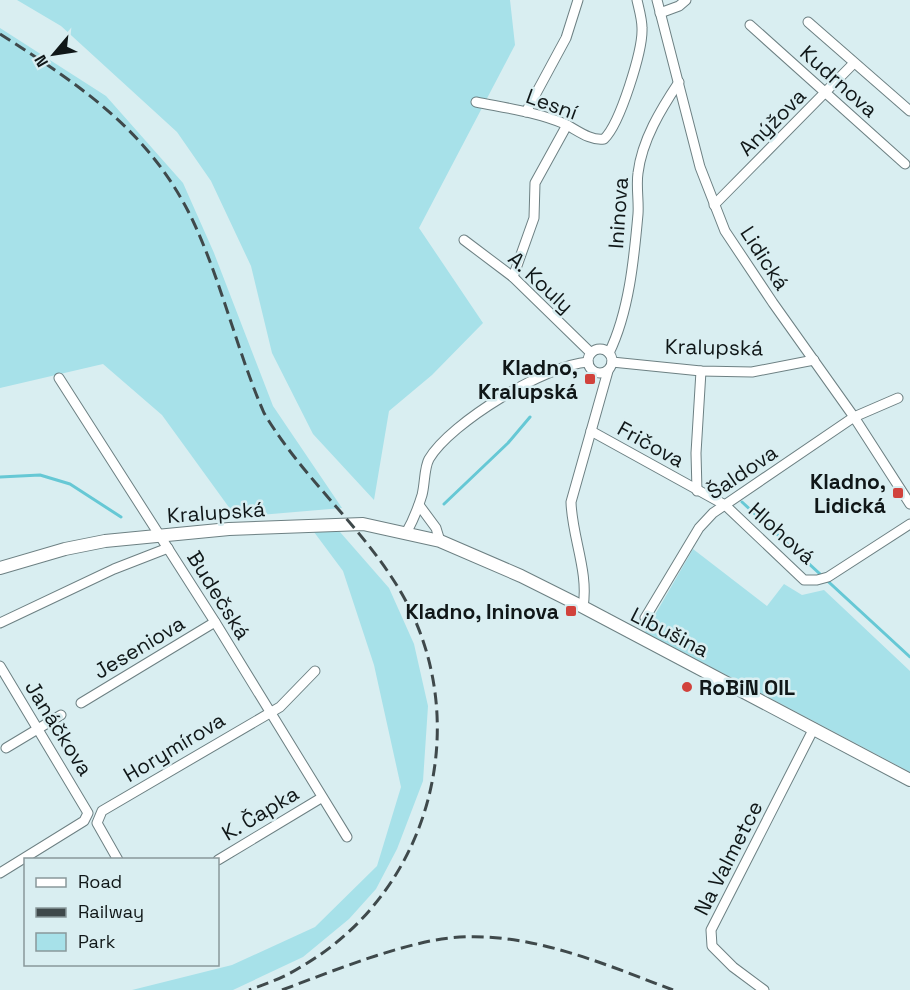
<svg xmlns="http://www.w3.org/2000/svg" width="910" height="990" font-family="'Space Grotesk',sans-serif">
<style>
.green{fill:#a7e1e9}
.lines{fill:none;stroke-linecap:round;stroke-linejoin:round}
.stream{stroke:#66c8d5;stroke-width:3}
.minor-casing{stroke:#6d8083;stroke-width:11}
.secondary-casing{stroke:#6d8083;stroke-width:14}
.minor{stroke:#fff;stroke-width:9}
.secondary{stroke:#fff;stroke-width:12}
.rail{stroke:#3f494b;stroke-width:3;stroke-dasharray:12 6;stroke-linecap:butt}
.poi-dot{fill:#d1423c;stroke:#d9eef1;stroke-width:2}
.labels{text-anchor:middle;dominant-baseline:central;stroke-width:5;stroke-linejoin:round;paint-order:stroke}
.street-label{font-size:21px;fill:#101718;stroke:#d9eef1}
.poi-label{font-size:21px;font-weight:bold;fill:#101718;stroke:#d9eef1;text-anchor:end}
</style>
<rect width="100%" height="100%" fill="#d9eef1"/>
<g class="green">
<path d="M 17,0 L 510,0 L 515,45 L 419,228 L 483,323 L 432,375 L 389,411 L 374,500 L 313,434 L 272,353 L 251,266 L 211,181 L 177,132 L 61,26 Z"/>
<path d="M 0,28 L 106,96 L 183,183 L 214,253 L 273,406 L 342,508 L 236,517 L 162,415 L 103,364 L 0,388 Z"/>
<path d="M 314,532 L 340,532 L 389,588 L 414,644 L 428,706 L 423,781 L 397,849 L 376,889 L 349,919 L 303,957 L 233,990 L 132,990 L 232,965 L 315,927 L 377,866 L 401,787 L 374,665 L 343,571 Z"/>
<path d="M 693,549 L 767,606 L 784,584 L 802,595 L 824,590 L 910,671 L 910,772 L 645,632 Z"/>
</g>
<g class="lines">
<g class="stream">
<path d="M 0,477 L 40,475 L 70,484 L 121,517"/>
<path d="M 742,502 L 910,657"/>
<path d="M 444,504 L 508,443 L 530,417"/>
</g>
<defs>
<g id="minor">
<path d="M 657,0 L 700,167 L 725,231 L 773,303 L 854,417 L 910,504"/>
<path d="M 660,13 L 679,6 L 686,0"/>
<path d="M 808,22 L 910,111"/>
<path d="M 750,25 L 905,164"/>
<path d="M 476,102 C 506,108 537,112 565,124 C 577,130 590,141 604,139 C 620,124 643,50 642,28 C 642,19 639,9 637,0"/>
<path d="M 526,112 L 566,38 L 578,0"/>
<path d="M 714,205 L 854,63"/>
<path d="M 464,240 L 513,277 L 591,353"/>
<path d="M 513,277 L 534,218 L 535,183 L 567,125"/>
<circle cx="600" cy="361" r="12"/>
<path d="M 609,353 C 629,312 634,259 638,214 C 639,201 636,186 638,173 C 642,140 661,109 679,82"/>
<path d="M 612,362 L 701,371 L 752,372 L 814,360"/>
<path d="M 59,378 L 215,622 L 347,837"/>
<path d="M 591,431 L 725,505 L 804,580 L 817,580 L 828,577 L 910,524"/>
<path d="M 697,491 L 696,453 L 701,371"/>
<path d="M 419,505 L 436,528 L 440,541"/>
<path d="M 406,533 C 413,521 418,508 422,495 C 425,484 424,468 429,459 C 451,422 546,365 588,362"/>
<path d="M 583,607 C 589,572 572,537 571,502 L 608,371"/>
<path d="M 645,618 L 699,528 L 713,513 L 854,417 L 898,398"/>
<path d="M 0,623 L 114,569 L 168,548"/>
<path d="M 0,666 L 88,813 L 84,821 L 0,873"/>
<path d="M 81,703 L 215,622"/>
<path d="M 6,748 L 61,715"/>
<path d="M 118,860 L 97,823 L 102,811 L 280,707 L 315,671"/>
<path d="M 218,860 L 321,798"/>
<path d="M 764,990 L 733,967 L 712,946 L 711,930 L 814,728"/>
</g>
<path id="secondary" d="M 0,568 L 65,549 L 105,541 L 229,529 L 363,524 L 440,541 L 521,576 L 583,607 L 910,780"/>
</defs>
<use href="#minor" class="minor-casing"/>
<use href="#secondary" class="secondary-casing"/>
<use href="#minor" class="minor"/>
<use href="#secondary" class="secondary"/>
<g class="rail">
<path d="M 0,34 C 81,86 150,131 193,221 C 222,283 237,351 264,413 C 303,479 364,528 402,594 C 476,724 430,894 299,968 C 283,978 266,984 249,990"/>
<path d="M 282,990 C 330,972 379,952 430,941 C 514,924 596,961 673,990"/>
</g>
</g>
<g class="poi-dot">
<rect x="584" y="373" width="12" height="12" rx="3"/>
<rect x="892" y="487" width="12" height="12" rx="3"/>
<rect x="565" y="605" width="12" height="12" rx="3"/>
<circle cx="687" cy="687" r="6"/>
</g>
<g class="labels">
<g class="street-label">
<text transform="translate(839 81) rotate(42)">Kudrnova</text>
<text transform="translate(552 104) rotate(20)">Lesní</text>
<text transform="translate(772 122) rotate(-45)">Anýžova</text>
<text transform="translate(618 213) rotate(-86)">Ininova</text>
<text transform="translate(765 258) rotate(57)">Lidická</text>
<text transform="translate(541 282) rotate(43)">A. Kouly</text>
<text transform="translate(714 347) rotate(1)">Kralupská</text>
<text transform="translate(651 444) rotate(29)">Fričova</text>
<text transform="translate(742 472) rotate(-34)">Šaldova</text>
<text transform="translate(216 512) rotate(-4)">Kralupská</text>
<text transform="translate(782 533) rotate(42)">Hlohová</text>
<text transform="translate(219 595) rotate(58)">Budečská</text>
<text transform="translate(670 632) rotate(27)">Libušina</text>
<text transform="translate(139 647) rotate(-31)">Jeseniova</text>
<text transform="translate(59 728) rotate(58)">Janáčkova</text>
<text transform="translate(174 747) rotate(-31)">Horymírova</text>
<text transform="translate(260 813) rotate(-31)">K. Čapka</text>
<text transform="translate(728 858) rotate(-63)">Na Valmetce</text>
</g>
<g class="poi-label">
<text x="578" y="367">Kladno,<tspan x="578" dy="24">Kralupská</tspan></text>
<text x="886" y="481">Kladno,<tspan x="886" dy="24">Lidická</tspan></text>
<text x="559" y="611">Kladno, Ininova</text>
<text x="699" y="687" text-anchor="start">RoBiN OIL</text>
</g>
</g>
<rect x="24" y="858" width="195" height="108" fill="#d9eef1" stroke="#89989a" stroke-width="1.5"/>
<rect x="36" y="878" width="30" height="9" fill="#ffffff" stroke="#89989a" stroke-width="1.5"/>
<text x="78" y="888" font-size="18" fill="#101718">Road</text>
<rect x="36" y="908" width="30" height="9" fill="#3f494b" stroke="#89989a" stroke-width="1.5"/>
<text x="78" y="918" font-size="18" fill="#101718">Railway</text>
<rect x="36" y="933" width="30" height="18" fill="#a7e1e9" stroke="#89989a" stroke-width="1.5"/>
<text x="78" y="948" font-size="18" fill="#101718">Park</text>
<g transform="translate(54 54) rotate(241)" stroke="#d9eef1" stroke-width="4.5" paint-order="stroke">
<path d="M0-4.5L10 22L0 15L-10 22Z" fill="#101718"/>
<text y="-9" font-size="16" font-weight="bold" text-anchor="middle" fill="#101718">N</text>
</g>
</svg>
